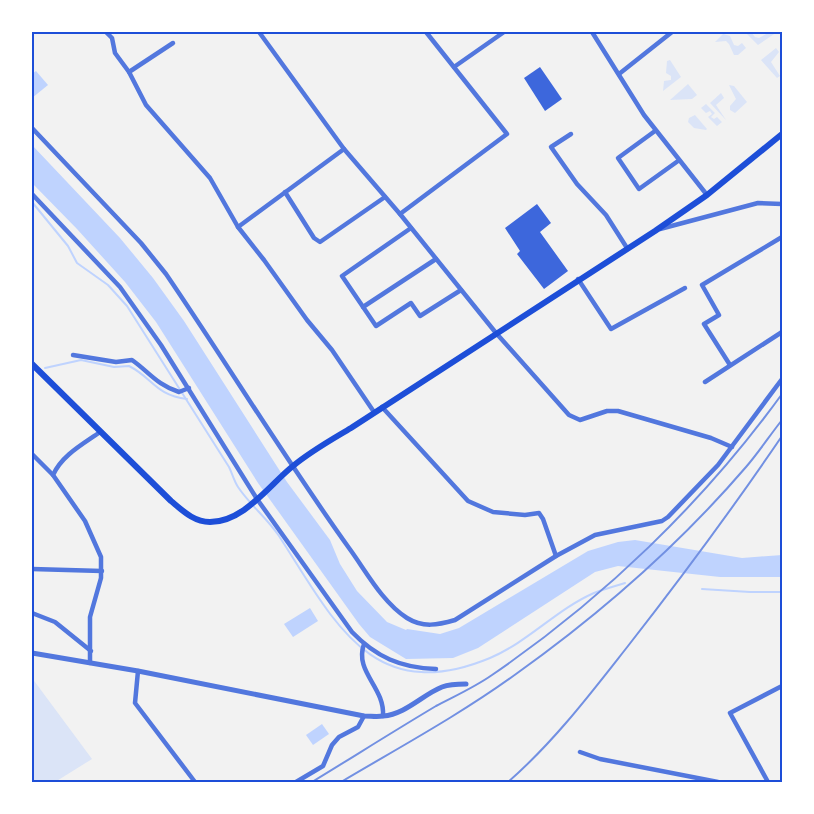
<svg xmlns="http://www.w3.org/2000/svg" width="814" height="814" font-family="'Work Sans',sans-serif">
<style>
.green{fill:#dbe4f7}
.water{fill:#bfd3fe}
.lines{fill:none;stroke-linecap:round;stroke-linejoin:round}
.stream{stroke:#bfd3fe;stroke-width:2}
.building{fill:#3d67dc}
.minor{stroke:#5277de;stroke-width:4.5}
.tertiary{stroke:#5277de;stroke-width:5}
.secondary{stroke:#1d4ed8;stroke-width:6}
.rail{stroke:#7290e2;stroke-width:2}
.neatline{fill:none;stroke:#1d4ed8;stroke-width:2}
</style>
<rect width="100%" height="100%" fill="#f2f2f2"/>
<g class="green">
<path d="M 745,32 L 751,32 L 755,37 L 759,38 L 770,32 L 777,32 L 758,45 Z"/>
<path d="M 723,34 L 730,36 L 734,45 L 738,46 L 742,43 L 746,48 L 738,55 L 734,55 L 729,44 L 726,41 L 715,42 Z"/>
<path d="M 776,48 L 779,52 L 771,62 L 780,76 L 777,78 L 761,60 Z"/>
<path d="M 670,60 L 681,77 L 663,91 L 664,81 L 671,80 L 671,76 L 666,73 L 667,61 Z"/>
<path d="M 688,84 L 697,95 L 692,99 L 670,100 Z"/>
<path d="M 729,85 L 734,86 L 747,102 L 735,113 L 730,110 L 730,106 L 736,99 Z"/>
<path d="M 721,93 L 724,98 L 716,105 L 726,120 L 710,103 Z"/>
<path d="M 706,104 L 715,113 L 711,117 L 714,119 L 717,117 L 722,122 L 717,126 L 708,117 L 712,114 L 710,111 L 706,113 L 701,108 Z"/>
<path d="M 695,115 L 707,129 L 706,130 L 694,128 L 688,122 L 689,118 Z"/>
<path d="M 32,678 L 92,759 L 55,782 L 32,781 Z"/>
</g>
<g class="water">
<path d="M 36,71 L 48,85 L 32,98 L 32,74 Z"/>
<path d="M 32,145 L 120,238 L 153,278 L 184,321 L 287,482 L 330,540 L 340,564 L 357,591 L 387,622 L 406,630 L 407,629 L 440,634 L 459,628 L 588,551 L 618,542 L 635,540 L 742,558 L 782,555 L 782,577 L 720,577 L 618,566 L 595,572 L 478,648 L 453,658 L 406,659 L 370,637 L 359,624 L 258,483 L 156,322 L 125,282 L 77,229 L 32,183 Z"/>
<path d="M 310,608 L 318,621 L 293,637 L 284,624 Z"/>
<path d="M 322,724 L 329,734 L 313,745 L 306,735 Z"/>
</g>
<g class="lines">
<g class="stream">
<path d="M 32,202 L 68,246 L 77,263 L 108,285 L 127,306 L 229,467 C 232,473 234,481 238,487 C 250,505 267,518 279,536 C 334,621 372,707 490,658 C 528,642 557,609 594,593 C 604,589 615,586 625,583"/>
<path d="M 45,368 L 81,360 L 114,367 L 129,366 C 153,378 155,395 187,399"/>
<path d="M 702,589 L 750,592 L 782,592"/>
</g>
</g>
<g class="building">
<path d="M 540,67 L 562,99 L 545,111 L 524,78 Z"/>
<path d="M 537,204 L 551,223 L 540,232 L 568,271 L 544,289 L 517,254 L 520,251 L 505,228 Z"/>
</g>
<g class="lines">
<g class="minor">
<path d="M 106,32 L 112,38 L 115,53 L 129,72 L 146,105 L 210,178 L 238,227 L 264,260 L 307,320 L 332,350 L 374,412"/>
<path d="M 259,32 L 344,149 L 400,214 L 496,333 L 569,415 L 580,420 L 607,411 L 618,411 L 711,438 L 732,447"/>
<path d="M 592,32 L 644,115 L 707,195"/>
<path d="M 454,67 L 504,32"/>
<path d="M 129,72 L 173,43"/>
<path d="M 619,74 L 672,32"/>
<path d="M 32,128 L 141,243 L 166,274 C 228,365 285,459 349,548 C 366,571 382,602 407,618 C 423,628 438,625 455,620 L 556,556 L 595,535 L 662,521 L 668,517 L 718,465 L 782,379"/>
<path d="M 655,131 L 618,158 L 639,189 L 678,161"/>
<path d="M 571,134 L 551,147 L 577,184 L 606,215 L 627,248"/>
<path d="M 285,192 L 314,238 L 320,242 L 385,197"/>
<path d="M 32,194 L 120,287 L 161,345 L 257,499 L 352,632 C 376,657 401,668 436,669"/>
<path d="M 400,214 L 507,134 L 426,32"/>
<path d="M 238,227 L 344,149"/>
<path d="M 411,228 L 342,276 L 376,326 L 411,303 L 420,316 L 461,290"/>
<path d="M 660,229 L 758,203 L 782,204"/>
<path d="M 578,279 L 611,329 L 685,288"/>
<path d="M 363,307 L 436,259"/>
<path d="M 73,355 L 116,362 L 132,360 C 149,372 157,385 179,392 L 189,388"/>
<path d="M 730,365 L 704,324 L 719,315 L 702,285 L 782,237"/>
<path d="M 705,382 L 782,332"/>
<path d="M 382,407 L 468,501 L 493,512 L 525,515 L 539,513 L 543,519 L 556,556"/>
<path d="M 32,454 L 53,475"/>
<path d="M 32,569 L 102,571"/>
<path d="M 32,613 L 55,622 L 91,651"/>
<path d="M 364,644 C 354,672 385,687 383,716"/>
<path d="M 90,663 L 90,617 L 101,578 L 101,557 L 85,521 L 53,475 C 62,455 83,444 100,432"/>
<path d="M 138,671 L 135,703 L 195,782"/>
<path d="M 580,752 L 600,759 L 718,782"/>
<path d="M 296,782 L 323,766 L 332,745 L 339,737 L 358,727 L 364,716"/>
<path d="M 768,782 L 730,713 L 782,686"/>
</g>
<path class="tertiary" d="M 32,653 L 138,671 L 364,716 C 371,716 377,717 383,716 C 406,714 422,695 442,687 C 450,684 458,684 466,684"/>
<path class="secondary" d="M 32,364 L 171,501 C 183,511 194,522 210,522 C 244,522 269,485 293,466 C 311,451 331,440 351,428 L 655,231 L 707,195 L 782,134"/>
<g class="rail">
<path d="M 312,782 C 353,757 394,731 436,706 C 455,696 475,687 492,675 C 603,599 703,503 782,394"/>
<path d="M 341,782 C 400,747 461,714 516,674 C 600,614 679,545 746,467 C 759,452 770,435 782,420"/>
<path d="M 508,782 C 554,742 591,693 628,646 C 682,577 733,508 782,436"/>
</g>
</g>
<rect width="814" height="814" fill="none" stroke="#ffffff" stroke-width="66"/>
<rect x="33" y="33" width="748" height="748" class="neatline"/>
</svg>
